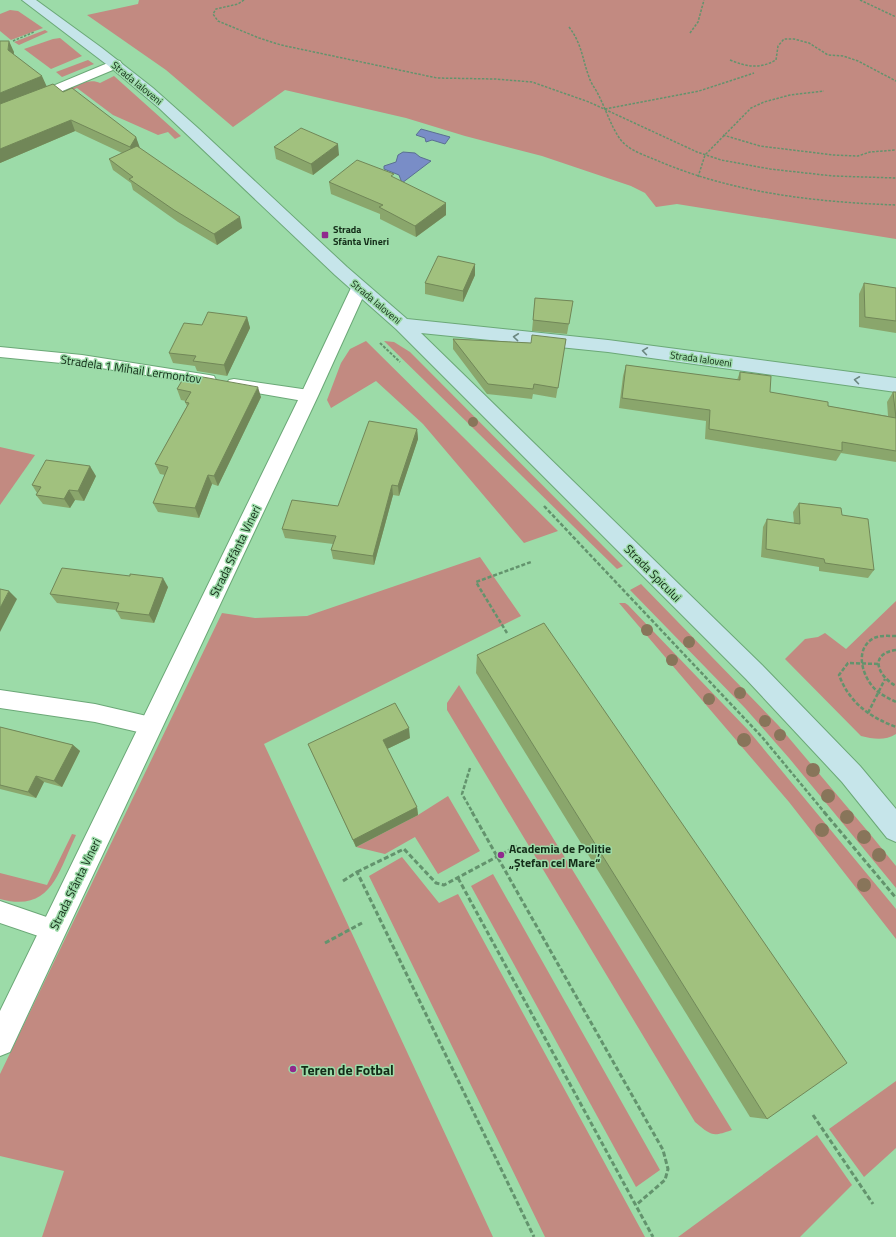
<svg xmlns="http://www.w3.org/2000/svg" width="896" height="1237" font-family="'Titillium Web',sans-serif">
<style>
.green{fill:#c28a81}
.water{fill:#798dc7;stroke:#5a7092}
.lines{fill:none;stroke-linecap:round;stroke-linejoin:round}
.lane-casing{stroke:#6ba877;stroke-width:2}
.street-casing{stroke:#6ba877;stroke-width:2}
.secondary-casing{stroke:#6ba877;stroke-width:2}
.path-far3{stroke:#63936d;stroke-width:1.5;stroke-dasharray:2.5 1.5;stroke-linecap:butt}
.path-far2{stroke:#63936d;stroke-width:2;stroke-dasharray:3 1.5;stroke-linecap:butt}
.path-far1{stroke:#63936d;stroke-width:2.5;stroke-dasharray:4 2;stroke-linecap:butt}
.path{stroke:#63936d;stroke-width:3;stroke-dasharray:5 2.5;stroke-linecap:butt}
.lane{fill:#fff;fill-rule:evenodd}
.street{fill:#fff;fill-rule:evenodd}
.secondary{fill:#c6e5ea;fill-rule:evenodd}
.tree{fill:#88755a}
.wall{fill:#8aa66c}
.shaded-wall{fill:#718758}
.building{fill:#a1c17e;stroke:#718758}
.oneway{stroke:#6c8881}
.poi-dot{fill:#90288d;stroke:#9cdba8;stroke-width:1.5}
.labels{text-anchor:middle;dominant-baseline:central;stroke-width:3;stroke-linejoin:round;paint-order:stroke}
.far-street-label{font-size:10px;fill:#132c18;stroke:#9cdba8}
.far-poi-label{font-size:10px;font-weight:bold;fill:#132c18;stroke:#9cdba8;text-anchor:start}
.street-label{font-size:12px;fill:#132c18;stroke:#9cdba8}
.poi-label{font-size:12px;font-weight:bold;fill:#132c18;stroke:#9cdba8;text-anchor:start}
.near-poi-label{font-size:14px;font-weight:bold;fill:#132c18;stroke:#9cdba8;text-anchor:start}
</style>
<rect width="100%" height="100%" fill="#9cdba8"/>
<g class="green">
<path d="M 139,0 L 896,0 L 896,239 L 677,204 L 656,207 L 645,193 L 631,186 L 542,156 L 465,136 L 406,118 L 285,90 L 233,127 L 166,70 L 87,15 L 138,4 Z"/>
<path d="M 10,10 L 18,11 L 43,28 L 11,40 L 0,31 L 0,14 Z"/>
<path d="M 45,30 L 48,32 L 19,45 L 14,42 Z"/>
<path d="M 60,38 L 82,56 L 51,69 L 24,49 L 53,39 Z"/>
<path d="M 88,60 L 94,64 L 62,77 L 56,72 Z"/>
<path d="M 114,76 L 181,136 L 175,139 L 168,132 L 158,135 L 113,115 L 77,88 L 68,92 L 68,89 C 77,85 90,78 100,83 Z"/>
<path d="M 366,341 L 558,531 L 524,543 L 423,424 L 376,381 L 331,408 L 327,400 L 341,363 L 350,349 Z"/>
<path d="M 384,341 L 394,342 L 410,352 L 623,566 L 617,569 Z"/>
<path d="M 0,447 L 35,455 L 0,505 Z"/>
<path d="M 480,557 L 521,616 L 264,744 L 493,1237 L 42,1237 L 64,1171 L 0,1156 L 0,1074 L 222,613 L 255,618 L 307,616 Z"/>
<path d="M 641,584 L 778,725 L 870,834 L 896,866 L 896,888 L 789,758 L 745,708 L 630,590 Z"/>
<path d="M 896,601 L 896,734 C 885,741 873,739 861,736 L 785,659 L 805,639 L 818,637 L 825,633 L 846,649 Z"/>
<path d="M 619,603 L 625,603 L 628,605 L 748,730 L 896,909 L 896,939 L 789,802 Z"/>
<path d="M 459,685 L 732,1130 C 712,1137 712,1136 695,1122 L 447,710 L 447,703 Z"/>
<path d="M 448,796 L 480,851 L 438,874 L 415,837 L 385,854 L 356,847 L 418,815 Z"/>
<path d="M 72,834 L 76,835 C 58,873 51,913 0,899 L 0,873 L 47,885 Z"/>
<path d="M 402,857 L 439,903 L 458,894 L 645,1237 L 545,1237 L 369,876 Z"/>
<path d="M 493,874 L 660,1170 L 636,1187 L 471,886 Z"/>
<path d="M 896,1081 L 896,1148 L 864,1177 L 829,1129 Z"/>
<path d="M 817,1135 L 852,1185 L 800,1237 L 678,1237 Z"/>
</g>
<g class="water">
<path d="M 421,129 L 450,137 L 445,144 L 432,140 L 426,142 L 425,138 L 416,135 Z"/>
<path d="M 403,152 L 415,153 L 420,157 L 431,161 L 402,183 L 399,175 L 384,169 L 384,166 L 396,162 L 398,155 Z"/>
</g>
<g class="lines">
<defs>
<g id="lane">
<path d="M 0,347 L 82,355 L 209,375 L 214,376 L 216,380 L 214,384 L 209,385 L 82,365 L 0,357 Z"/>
<path d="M 234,379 L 309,390 L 314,392 L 317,396 L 314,400 L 309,402 L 229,388 L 226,384 L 229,380 Z"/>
<path d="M 0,690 L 95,704 L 151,717 L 158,720 L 161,726 L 158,732 L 151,735 L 95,722 L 0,708 Z"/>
<path d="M 0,901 L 61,922 L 64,930 L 61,938 L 53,941 L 0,923 Z"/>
</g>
<g id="street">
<path d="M 115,60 L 120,61 L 122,64 L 120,67 L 0,117 L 0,108 Z"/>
<path d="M 359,282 L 365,284 L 367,288 L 318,396 L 10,1052 L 0,1056 L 0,1011 L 300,396 L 351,288 L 353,284 Z"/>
</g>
<path id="secondary" d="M 22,0 L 36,0 L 102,48 L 153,88 L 199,129 L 347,267 L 407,319 L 608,340 L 896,378 L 896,392 L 608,352 L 421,333 L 762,665 L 860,766 L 896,809 L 896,842 L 887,838 L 842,782 L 746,679 L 396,329 L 335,275 L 159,108 L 110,67 Z"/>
</defs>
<use href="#lane" class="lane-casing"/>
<use href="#street" class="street-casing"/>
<use href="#secondary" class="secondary-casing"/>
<g class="path-far3">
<path d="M 244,0 L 238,4 L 216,9 L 213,14 L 218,21 L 259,38 L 281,45 L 437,78 L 495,79 L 532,82 L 589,102 L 697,152 L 721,160 L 770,169 L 833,176 L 896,178"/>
<path d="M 860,0 L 896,17"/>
<path d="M 569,27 C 582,44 582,58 589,77 C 591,84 596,89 599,96 C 606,110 611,126 620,139 C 628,150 644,155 656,160 C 732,193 815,202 896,205"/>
<path d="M 690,33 L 698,22 L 704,0"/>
<path d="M 13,41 L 34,32"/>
<path d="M 730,60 C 747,67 760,69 776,60 L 778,46 L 784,39 L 794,39 L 809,43 L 828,55 L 843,56 L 858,61 L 896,81"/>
<path d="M 605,109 L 699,91 L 754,73"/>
<path d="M 723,135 L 760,146 L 833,155 L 858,156 L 870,152 L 896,150"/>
<path d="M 698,177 L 705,155 L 751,108 L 764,102 L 790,95 L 824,91"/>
</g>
<path class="path-far2" d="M 380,343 L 400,362"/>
<g class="path-far1">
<path d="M 544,506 L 762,737 L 825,813"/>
<path d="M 507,633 L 476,582 L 531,562"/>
<path d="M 896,636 C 889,636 881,635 874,638 C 855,648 861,673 873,687 C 879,694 888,698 896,702"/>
<path d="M 896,650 C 868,654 878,676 896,686"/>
<path d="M 878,664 L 848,663 L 839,675 C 849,702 869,717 896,727"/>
<path d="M 868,713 L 885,679"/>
<path d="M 470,768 L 462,794 L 473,813"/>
</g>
<g class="path">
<path d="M 472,812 L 663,1150 L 668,1169 L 665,1180 L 636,1205"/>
<path d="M 824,812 L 896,898"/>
<path d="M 357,872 L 404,849 L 436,883 L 444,885 L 517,846"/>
<path d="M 458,878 L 653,1237"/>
<path d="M 343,881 L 357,872 L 534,1237"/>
<path d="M 325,943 L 362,923"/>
<path d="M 813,1115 L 873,1204"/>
</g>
<use href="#lane" class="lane"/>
<use href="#street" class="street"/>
<use href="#secondary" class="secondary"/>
</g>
<g class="tree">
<circle cx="473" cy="422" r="5"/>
<circle cx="647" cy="630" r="6"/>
<circle cx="689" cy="642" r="6"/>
<circle cx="672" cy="660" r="6"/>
<circle cx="740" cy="693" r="6"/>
<circle cx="709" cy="699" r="6"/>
<circle cx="765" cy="721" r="6"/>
<circle cx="780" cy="735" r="6"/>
<circle cx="744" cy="740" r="7"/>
<circle cx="813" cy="770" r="7"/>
<circle cx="828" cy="796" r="7"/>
<circle cx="847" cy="817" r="7"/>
<circle cx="822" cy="830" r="7"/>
<circle cx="864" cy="837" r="7"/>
<circle cx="879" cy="855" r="7"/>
<circle cx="864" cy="885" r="7"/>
</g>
<g class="wall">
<path d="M 14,52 L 13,54 L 46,86 L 63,92 L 136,137 L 139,148 L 242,228 L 217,245 L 178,222 L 133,190 L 131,183 L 113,170 L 109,159 L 122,153 L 75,131 L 0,163 Z"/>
<path d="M 274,147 L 339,155 L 313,175 L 276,159 Z"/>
<path d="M 394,178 L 446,215 L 416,237 L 380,219 L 380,214 L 331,194 L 329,182 Z"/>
<path d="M 475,264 L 475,275 L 463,302 L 425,294 L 425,283 Z"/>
<path d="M 864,283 L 896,288 L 896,333 L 859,327 L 859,294 Z"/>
<path d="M 535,298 L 573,301 L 567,334 L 532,331 Z"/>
<path d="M 247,317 L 250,328 L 227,376 L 197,371 L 195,366 L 173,363 L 169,353 L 202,325 Z"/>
<path d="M 453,339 L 531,343 L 566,339 L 556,398 L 533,394 L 532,399 L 487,394 L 453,349 Z"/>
<path d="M 626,365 L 737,380 L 740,372 L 770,392 L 828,406 L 888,416 L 887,402 L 893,392 L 896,392 L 896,462 L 841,453 L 836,461 L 705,439 L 706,421 L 619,408 L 623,376 Z"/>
<path d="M 177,389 L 261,397 L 218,486 L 212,484 L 199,518 L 158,512 L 153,503 L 165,475 L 160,474 L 155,464 L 187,406 L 185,402 L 186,401 L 181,400 Z"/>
<path d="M 417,429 L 418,439 L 399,496 L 393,495 L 374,565 L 333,559 L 331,550 L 333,544 L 285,538 L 282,529 L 338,506 Z"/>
<path d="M 96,476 L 84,501 L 75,500 L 70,508 L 43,504 L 36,495 L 37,493 L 32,485 Z"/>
<path d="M 799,503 L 842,515 L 874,570 L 868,578 L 819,571 L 819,567 L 761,557 L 763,527 L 767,519 L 794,523 L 793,512 Z"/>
<path d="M 130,576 L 168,587 L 154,623 L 121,619 L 116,610 L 57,603 L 50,594 Z"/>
<path d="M 477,655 L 767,1119 L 750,1117 L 476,673 Z"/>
<path d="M 0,727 L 73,745 L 80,751 L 62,787 L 44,782 L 36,798 L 0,789 Z"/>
<path d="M 410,738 L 387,749 L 417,807 L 418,815 L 356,847 L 308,744 Z"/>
</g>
<g class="shaded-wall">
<path d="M 9,41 L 14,52 L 13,61 L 8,50 Z"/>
<path d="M 42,76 L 47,87 L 0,106 L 0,93 Z"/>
<path d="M 71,120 L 75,131 L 0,163 L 0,149 Z"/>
<path d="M 136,137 L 140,148 L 134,158 L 130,147 Z"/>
<path d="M 338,144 L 339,155 L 313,175 L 311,164 Z"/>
<path d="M 446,203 L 446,215 L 416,237 L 415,226 Z"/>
<path d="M 240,217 L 242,228 L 217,245 L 214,234 Z"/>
<path d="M 475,264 L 475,275 L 463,302 L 463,291 Z"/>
<path d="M 247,317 L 250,328 L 227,376 L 224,365 Z"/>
<path d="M 258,387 L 261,397 L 218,486 L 214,476 Z"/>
<path d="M 417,429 L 418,439 L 399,496 L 398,486 Z"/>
<path d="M 90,466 L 96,476 L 84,501 L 78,491 Z"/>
<path d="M 208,475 L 212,484 L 199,518 L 195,508 Z"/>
<path d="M 392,485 L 393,495 L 374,565 L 373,556 Z"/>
<path d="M 69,490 L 75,500 L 70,508 L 64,499 Z"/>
<path d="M 163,578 L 168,587 L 154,623 L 149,615 Z"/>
<path d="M 9,591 L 17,599 L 0,632 L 0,608 Z"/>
<path d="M 409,728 L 410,738 L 385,750 L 383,740 Z"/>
<path d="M 73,745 L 80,751 L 62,787 L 54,781 Z"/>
<path d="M 36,776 L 44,782 L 36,798 L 28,792 Z"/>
<path d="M 417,807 L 418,815 L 356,847 L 353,840 Z"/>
</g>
<g class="building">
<path d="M 0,41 L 9,41 L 8,50 L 42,76 L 0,93 Z"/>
<path d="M 53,84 L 63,92 L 72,88 L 136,137 L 130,147 L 71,120 L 0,149 L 0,104 Z"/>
<path d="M 301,128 L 338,144 L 311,164 L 274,147 Z"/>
<path d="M 137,146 L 240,217 L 214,234 L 174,210 L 129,179 L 133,177 L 109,159 Z"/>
<path d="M 357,160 L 394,174 L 391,176 L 446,203 L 415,226 L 379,207 L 383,205 L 329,182 Z"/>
<path d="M 438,256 L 475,264 L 463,291 L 425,283 Z"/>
<path d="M 864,283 L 896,288 L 896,321 L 865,317 Z"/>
<path d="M 535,298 L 573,301 L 569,324 L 533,320 Z"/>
<path d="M 208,312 L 247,317 L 224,365 L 193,361 L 196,356 L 169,353 L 184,323 L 202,325 Z"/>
<path d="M 532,335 L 566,339 L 558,388 L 534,384 L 533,389 L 488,384 L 453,339 L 531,343 Z"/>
<path d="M 626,365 L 740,380 L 740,372 L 771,376 L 770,392 L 828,402 L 828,406 L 896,418 L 893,392 L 896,392 L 896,451 L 842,442 L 842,451 L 709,429 L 710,410 L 622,398 Z"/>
<path d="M 186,374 L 258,387 L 214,476 L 208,475 L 195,508 L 153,503 L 168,467 L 155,464 L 189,403 L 185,402 L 191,392 L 177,389 Z"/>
<path d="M 369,421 L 417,429 L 398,486 L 392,485 L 373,556 L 331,550 L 336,536 L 282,529 L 292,500 L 338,506 Z"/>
<path d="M 46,460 L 90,466 L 78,491 L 69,490 L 64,499 L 36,495 L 41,487 L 32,485 Z"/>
<path d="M 799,503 L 841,508 L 842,515 L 868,519 L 874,570 L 825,563 L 824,559 L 766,549 L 767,519 L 800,524 Z"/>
<path d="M 62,568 L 130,576 L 130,574 L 163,578 L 149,615 L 116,611 L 119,603 L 50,594 Z"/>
<path d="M 0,589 L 9,591 L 0,608 Z"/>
<path d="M 544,623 L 847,1063 L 767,1119 L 477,655 Z"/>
<path d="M 395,703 L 409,728 L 383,740 L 417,807 L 353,840 L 308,744 Z"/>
<path d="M 0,727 L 73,745 L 54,781 L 36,776 L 28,792 L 0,785 Z"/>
</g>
<defs><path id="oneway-chevron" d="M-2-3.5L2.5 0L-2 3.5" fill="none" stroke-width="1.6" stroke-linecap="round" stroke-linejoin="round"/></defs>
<g class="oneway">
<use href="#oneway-chevron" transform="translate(516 337) rotate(-174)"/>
<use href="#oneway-chevron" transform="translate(645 351) rotate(-172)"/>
<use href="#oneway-chevron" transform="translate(857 380) rotate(-172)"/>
</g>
<g class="poi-dot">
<rect x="321" y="231" width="8" height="8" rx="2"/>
<circle cx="501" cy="855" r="4"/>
<circle cx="293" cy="1069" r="4"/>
</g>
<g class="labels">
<g class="far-street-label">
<text transform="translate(137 83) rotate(39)">Strada Ialoveni</text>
<text transform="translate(376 302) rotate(40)">Strada Ialoveni</text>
<text transform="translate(701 359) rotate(8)">Strada Ialoveni</text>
</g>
<g class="far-poi-label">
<text x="333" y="229">Strada<tspan x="333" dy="12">Sfânta Vineri</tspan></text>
</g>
<g class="street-label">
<text transform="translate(131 369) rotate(8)">Stradela 1 Mihail Lermontov</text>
<text transform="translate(235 551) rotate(-64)">Strada Sfânta Vineri</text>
<text transform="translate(653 573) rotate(45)">Strada Spicului</text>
<text transform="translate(75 884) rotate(-64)">Strada Sfânta Vineri</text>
</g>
<g class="poi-label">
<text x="509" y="848">Academia de Poliție<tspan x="509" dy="14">„Ștefan cel Mare“</tspan></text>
</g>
<g class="near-poi-label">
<text x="301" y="1069">Teren de Fotbal</text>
</g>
</g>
</svg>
